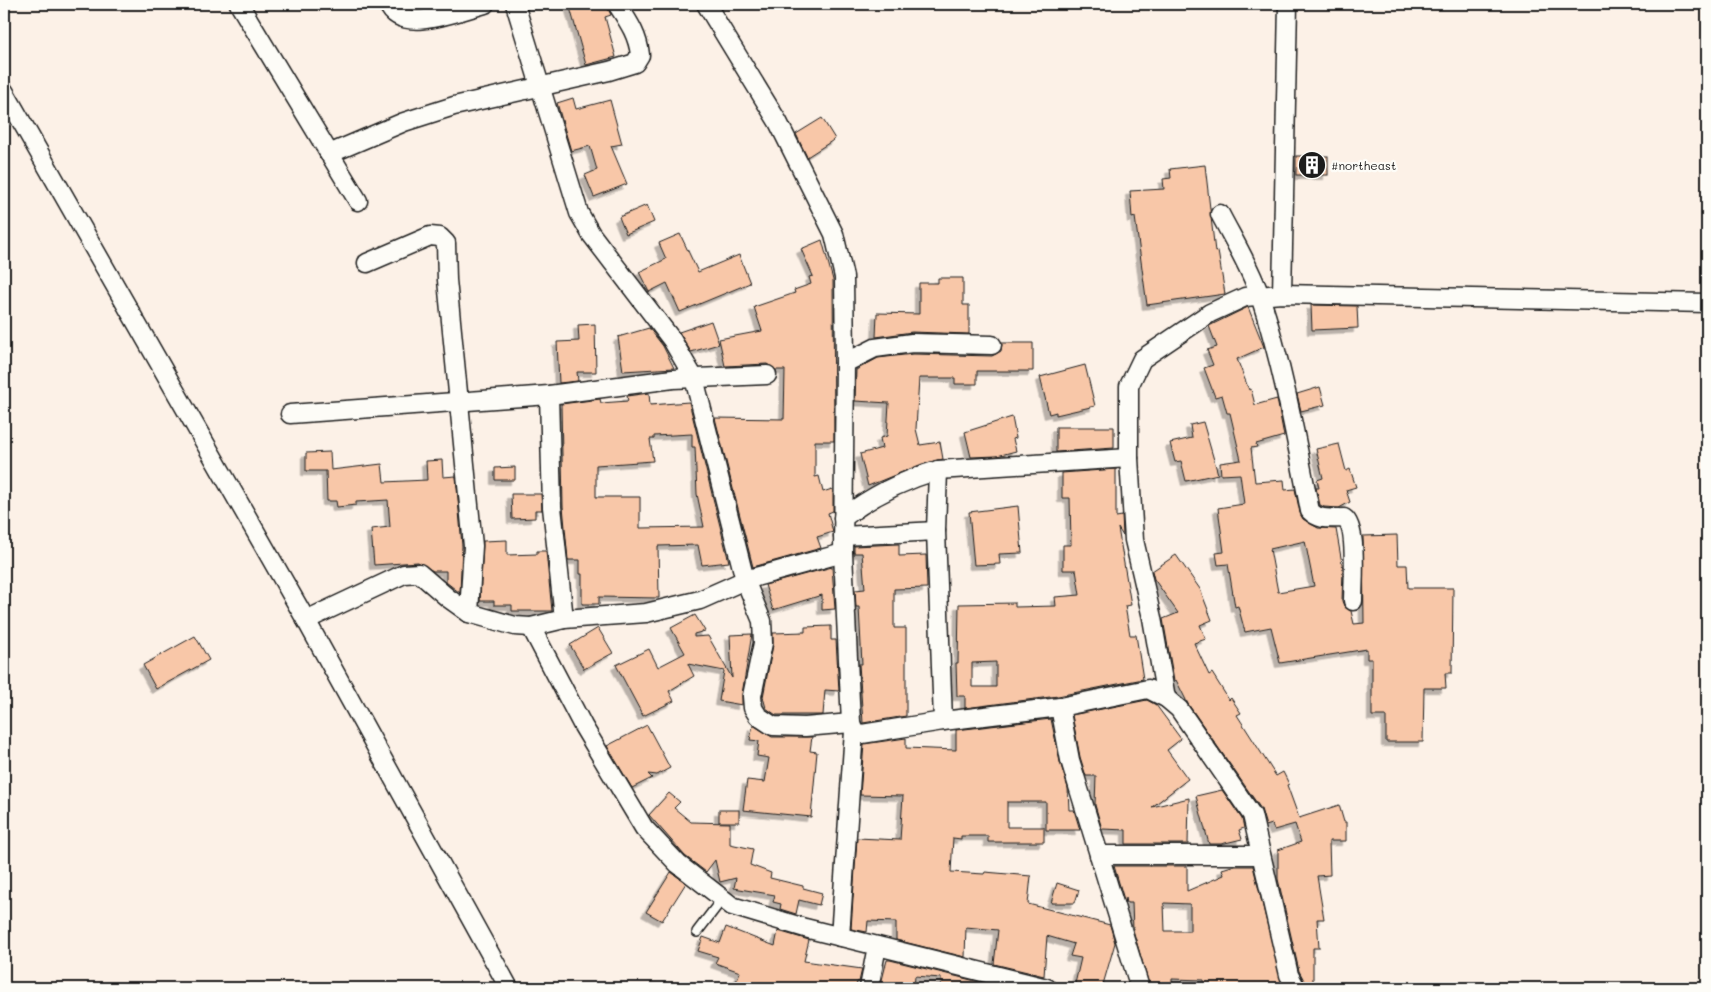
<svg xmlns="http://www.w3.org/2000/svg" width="1711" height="992" font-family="Mali,sans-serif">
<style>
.building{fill:#f8c7a8;stroke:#1c1c1c;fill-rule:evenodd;filter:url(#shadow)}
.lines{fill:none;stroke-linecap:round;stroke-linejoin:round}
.lane-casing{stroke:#1c1c1c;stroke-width:12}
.street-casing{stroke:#1c1c1c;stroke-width:21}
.lane{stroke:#fdfcf7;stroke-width:9}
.street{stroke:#fdfcf7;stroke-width:18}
.labels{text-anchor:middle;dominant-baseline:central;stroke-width:4.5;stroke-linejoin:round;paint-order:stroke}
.poi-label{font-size:12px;fill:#1c1c1c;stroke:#fdfcf7;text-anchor:start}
</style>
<defs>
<filter id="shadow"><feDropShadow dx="-4.5" dy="4.5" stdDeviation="0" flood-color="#0004"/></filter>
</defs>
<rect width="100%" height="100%" fill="#fcf1e7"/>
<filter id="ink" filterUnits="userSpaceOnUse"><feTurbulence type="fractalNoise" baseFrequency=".02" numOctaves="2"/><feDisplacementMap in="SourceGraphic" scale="10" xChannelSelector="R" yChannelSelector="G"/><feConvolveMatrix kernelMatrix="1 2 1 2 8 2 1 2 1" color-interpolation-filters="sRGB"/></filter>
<g filter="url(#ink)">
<g class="building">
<path d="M 569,4 L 606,4 L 611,15 L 605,17 L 616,57 L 586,65 Z"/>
<path d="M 573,98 L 576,109 L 610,100 L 622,144 L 611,146 L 627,184 L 594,197 L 585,175 L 597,170 L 590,146 L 571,151 L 557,103 Z"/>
<path d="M 822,118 L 835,139 L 807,157 L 796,134 Z"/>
<rect x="1296" y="156" width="32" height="19"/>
<path d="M 1205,165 L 1215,252 L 1218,251 L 1225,294 L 1147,305 L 1135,217 L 1132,218 L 1130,191 L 1164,189 L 1163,179 L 1171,178 L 1170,169 Z"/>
<path d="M 647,205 L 654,222 L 626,234 L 619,217 Z"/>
<path d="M 680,234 L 698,272 L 739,255 L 750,283 L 680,312 L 667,283 L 649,292 L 639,272 L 666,259 L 659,243 Z"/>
<path d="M 822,240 L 833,280 L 834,441 L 815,441 L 815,477 L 819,476 L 823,492 L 832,489 L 833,491 L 833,511 L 828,513 L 833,532 L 817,537 L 821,548 L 753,567 L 715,418 L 784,419 L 785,370 L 776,370 L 767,364 L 725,366 L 719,339 L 762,331 L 754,307 L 795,293 L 794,290 L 811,284 L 809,277 L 813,276 L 801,249 Z"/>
<path d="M 938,278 L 963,278 L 963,305 L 969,305 L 969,334 L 912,332 L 876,337 L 877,313 L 919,314 L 919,283 L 938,283 Z"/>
<path d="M 1311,305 L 1357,306 L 1358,328 L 1312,330 Z"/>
<path d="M 1248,307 L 1264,347 L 1237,359 L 1249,390 L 1251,389 L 1255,405 L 1277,399 L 1284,436 L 1256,444 L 1257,447 L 1251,448 L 1255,482 L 1284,480 L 1285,490 L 1295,489 L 1300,513 L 1303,519 L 1318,528 L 1336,529 L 1343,569 L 1342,601 L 1344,606 L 1351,611 L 1354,624 L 1364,623 L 1363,536 L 1397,535 L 1398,565 L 1407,565 L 1408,588 L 1453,588 L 1452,673 L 1445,673 L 1446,688 L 1424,688 L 1423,742 L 1386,742 L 1386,716 L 1372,716 L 1372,659 L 1367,659 L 1367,649 L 1280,663 L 1271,627 L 1245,632 L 1238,606 L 1235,607 L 1228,564 L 1218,565 L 1216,553 L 1224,552 L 1218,508 L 1244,504 L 1240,474 L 1221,475 L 1220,463 L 1241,460 L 1230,413 L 1227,413 L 1222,395 L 1215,397 L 1204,368 L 1213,365 L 1207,350 L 1217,347 L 1209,326 ZM 1305,541 L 1314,586 L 1278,592 L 1270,549 Z"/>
<path d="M 711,321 L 719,344 L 691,352 L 679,332 Z"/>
<path d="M 595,324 L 596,372 L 577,372 L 578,381 L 559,383 L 557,342 L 579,341 L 578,325 Z"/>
<path d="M 649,328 L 663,346 L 674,368 L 623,371 L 618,337 Z"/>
<path d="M 1002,343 L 1033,343 L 1033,371 L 977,371 L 977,384 L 955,384 L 955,378 L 919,378 L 916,429 L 920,445 L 940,442 L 943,459 L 922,464 L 868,486 L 860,454 L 882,448 L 880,438 L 887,436 L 889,403 L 855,401 L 856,370 L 878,358 L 913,354 L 992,356 L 1001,351 Z"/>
<path d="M 1085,365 L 1095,406 L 1056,415 L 1056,412 L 1049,414 L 1040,377 Z"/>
<path d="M 1320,387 L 1325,405 L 1301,411 L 1297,394 Z"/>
<path d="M 649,393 L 650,405 L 689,402 L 729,562 L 702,565 L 698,545 L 658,546 L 659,598 L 599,597 L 599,604 L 582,604 L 582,574 L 580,574 L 580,560 L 568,560 L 563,506 L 561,404 L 600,399 L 601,403 L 628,401 L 627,396 ZM 692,434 L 692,447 L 695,447 L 697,494 L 704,527 L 640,528 L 640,497 L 596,497 L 596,465 L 653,461 L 650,439 L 654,439 L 654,436 Z"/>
<path d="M 1012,417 L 1016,438 L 1013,439 L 1016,451 L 997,456 L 971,457 L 965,432 Z"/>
<path d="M 1203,422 L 1218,474 L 1186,481 L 1181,461 L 1175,462 L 1170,443 L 1192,438 L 1190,425 Z"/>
<path d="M 1056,427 L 1114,427 L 1114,448 L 1056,452 Z"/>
<path d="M 1339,444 L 1346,471 L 1350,469 L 1356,487 L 1346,490 L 1350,502 L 1339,508 L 1324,507 L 1320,505 L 1316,488 L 1319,488 L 1317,480 L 1323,478 L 1316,449 Z"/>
<path d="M 330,452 L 331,470 L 382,464 L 384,482 L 427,480 L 426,461 L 442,460 L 443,477 L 456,476 L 462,546 L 460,593 L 446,582 L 446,571 L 433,571 L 418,562 L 374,565 L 371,529 L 390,527 L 388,500 L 356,502 L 356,505 L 337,507 L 336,501 L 327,501 L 326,471 L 306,471 L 306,453 Z"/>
<path d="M 515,467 L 515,480 L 495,480 L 495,468 Z"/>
<path d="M 1116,469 L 1116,517 L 1122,516 L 1123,536 L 1118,528 L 1131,605 L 1125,606 L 1130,635 L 1136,635 L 1143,679 L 1058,696 L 965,708 L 965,696 L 957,696 L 956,663 L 958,663 L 959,604 L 1015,603 L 1015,607 L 1056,606 L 1055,597 L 1080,595 L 1076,570 L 1063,570 L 1063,545 L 1071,545 L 1070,498 L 1062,498 L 1062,473 ZM 996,662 L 996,687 L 972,687 L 972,663 Z"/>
<path d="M 511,494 L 541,494 L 542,510 L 535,510 L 535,518 L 512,519 Z"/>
<path d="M 1018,506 L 1022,553 L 999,554 L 1000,564 L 974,565 L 969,512 Z"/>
<path d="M 507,540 L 507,555 L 537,554 L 537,551 L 546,551 L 552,611 L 512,611 L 512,605 L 494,605 L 494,601 L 480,601 L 483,541 Z"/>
<path d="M 899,544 L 899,556 L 926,555 L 927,588 L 894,589 L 894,628 L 906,628 L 906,716 L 863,723 L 859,664 L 862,664 L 859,607 L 856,607 L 855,590 L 865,589 L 862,553 L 854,553 L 854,546 Z"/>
<path d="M 1176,555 L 1200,589 L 1212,620 L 1200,625 L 1206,639 L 1194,643 L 1209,675 L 1212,673 L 1229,700 L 1231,698 L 1241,713 L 1237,715 L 1276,776 L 1283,772 L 1289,784 L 1287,785 L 1299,818 L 1339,805 L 1344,822 L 1346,822 L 1346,841 L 1329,841 L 1330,875 L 1317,876 L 1324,919 L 1317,919 L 1319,948 L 1313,948 L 1313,982 L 1305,982 L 1299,971 L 1278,879 L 1278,850 L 1301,842 L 1295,824 L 1274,830 L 1272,824 L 1266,826 L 1261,809 L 1188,704 L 1176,680 L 1174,681 L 1163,619 L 1178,613 L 1154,579 L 1152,571 Z"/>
<path d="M 832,567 L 835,609 L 822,610 L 822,595 L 773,610 L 765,585 Z"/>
<path d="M 695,615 L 705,631 L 694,634 L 694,637 L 708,636 L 732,678 L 730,635 L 752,634 L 742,694 L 742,705 L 719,701 L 724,671 L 688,664 L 694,676 L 669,691 L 674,701 L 643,716 L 616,665 L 649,649 L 658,667 L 685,653 L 671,628 Z"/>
<path d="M 831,626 L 831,640 L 836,640 L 839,691 L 825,690 L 823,715 L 776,715 L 766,708 L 763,697 L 773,645 L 773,633 L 805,632 L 805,627 Z"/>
<path d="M 598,628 L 613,653 L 584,669 L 570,645 Z"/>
<path d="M 195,636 L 209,660 L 156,689 L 143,665 Z"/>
<path d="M 1147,700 L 1156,705 L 1181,739 L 1167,750 L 1188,779 L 1152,807 L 1189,798 L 1188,844 L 1126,844 L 1126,830 L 1102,829 L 1095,805 L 1096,776 L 1086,776 L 1080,757 L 1072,715 Z"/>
<path d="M 1051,719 L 1060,762 L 1068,788 L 1069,810 L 1074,810 L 1080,830 L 1046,830 L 1046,802 L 1007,802 L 1007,827 L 1044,827 L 1044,842 L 988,842 L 988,836 L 961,836 L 961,839 L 953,838 L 951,872 L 984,874 L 985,872 L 1031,876 L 1028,904 L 1110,925 L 1115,943 L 1102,988 L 1074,988 L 1081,958 L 1070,956 L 1074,944 L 1047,936 L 1044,976 L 994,964 L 998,930 L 966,927 L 965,957 L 896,940 L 896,922 L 868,921 L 867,932 L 851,929 L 857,838 L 900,840 L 903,796 L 860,795 L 864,744 L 906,738 L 906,748 L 956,750 L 956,730 Z"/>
<path d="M 647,725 L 670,768 L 657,775 L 648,774 L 652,778 L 632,788 L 607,746 Z"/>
<path d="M 753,725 L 772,737 L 812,737 L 810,751 L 817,752 L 811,817 L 743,810 L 747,780 L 765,782 L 769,758 L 757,756 L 759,741 L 750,740 Z"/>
<path d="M 1222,790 L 1242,819 L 1244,828 L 1239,830 L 1242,839 L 1221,844 L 1209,844 L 1196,796 Z"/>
<path d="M 669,793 L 680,802 L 674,808 L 691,822 L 730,823 L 730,844 L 753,849 L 750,865 L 771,873 L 770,878 L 803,886 L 803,888 L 822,893 L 819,905 L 799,900 L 796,914 L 780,909 L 781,904 L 773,902 L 775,895 L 734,888 L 736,878 L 720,882 L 715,860 L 706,872 L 685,856 L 649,815 Z"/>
<rect x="719" y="810" width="20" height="12"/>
<path d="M 1114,866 L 1187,866 L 1187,891 L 1224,875 L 1222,869 L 1232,866 L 1253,866 L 1283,988 L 1205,988 L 1204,980 L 1172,979 L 1172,988 L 1150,988 L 1133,930 L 1132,903 L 1127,903 L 1126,898 L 1125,903 ZM 1164,903 L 1190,904 L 1190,931 L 1165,931 Z"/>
<path d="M 671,872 L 686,883 L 662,921 L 646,912 Z"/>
<path d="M 1057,883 L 1079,890 L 1075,903 L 1051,903 Z"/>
<path d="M 726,927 L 775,946 L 778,931 L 809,940 L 804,961 L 862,969 L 859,982 L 857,982 L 856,988 L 755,988 L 736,982 L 740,972 L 715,963 L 718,957 L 698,951 L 703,937 L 720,943 Z"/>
<path d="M 887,960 L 890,960 L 1004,988 L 941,988 L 941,978 L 915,976 L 914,988 L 880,988 Z"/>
</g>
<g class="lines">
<defs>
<path id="lane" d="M 697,932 L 723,898"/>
<g id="street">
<path d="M 239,4 L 358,201"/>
<path d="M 388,4 C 401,36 460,10 485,4"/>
<path d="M 515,4 L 579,213 L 591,234 L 672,340 L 694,378 L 745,580 L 762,621 L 763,643 L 752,696 L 753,708 L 758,716 L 773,726 L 805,727 L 851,723"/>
<path d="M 706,4 L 778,122 L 834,234 L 844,277 L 845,363 L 843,553 L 851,723 L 854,731 L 862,734 L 943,721 L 1060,707 L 1148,689 L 1166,698 L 1179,709 L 1252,815 L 1283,949 L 1289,975 L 1296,988"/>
<path d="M 4,91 L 306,620 L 509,988"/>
<path d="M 329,154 L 404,122 L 454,106 L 609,71 L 635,63 L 640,55 C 638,35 628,21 617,4"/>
<path d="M 1220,214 C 1234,241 1250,267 1260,296 C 1283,366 1296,439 1310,511 C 1320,521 1331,518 1344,518 C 1358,527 1353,584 1353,601"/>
<path d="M 367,263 L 430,236 L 440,237 L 446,243 L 447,280 L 473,546 L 469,613"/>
<path d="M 1282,294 L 1288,4"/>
<path d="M 845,363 L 875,348 L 912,343 L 992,345"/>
<path d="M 549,395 L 552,507 L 564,619"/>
<path d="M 290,414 L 549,395 L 673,379 L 767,375"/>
<path d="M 938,470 L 936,531 L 943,721"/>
<path d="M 843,518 C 870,497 904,480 938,470 L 1129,458"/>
<path d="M 843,536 L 936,531"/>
<path d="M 306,620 L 404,574 L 419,573 L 448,598 L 469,613 L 515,626 L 531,627 L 564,619 L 646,613 L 700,600 L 745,580 L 843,553"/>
<path d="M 531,627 L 583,726 L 644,828 L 678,864 L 732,906 L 805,928 L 1047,988"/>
<path d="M 1166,698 L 1152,618 L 1134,540 L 1129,458 L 1129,386 L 1142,359 L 1210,313 L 1245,297 L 1282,294 L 1707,303"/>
<path d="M 1060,707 L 1070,760 L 1140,988"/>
<path d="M 1099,855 L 1261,855"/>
<path d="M 840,937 L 854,731"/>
<path d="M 869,988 L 877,946"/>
</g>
</defs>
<use href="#lane" class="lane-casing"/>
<use href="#street" class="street-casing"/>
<use href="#lane" class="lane"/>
<use href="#street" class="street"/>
</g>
</g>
<defs>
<symbol id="building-disc" viewBox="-11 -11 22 22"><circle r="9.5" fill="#1c1c1c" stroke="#fdfcf7"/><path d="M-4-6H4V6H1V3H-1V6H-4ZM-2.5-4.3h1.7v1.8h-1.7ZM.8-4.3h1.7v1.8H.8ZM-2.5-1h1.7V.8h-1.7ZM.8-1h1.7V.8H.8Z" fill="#fff"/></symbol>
</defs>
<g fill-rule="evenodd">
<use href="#building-disc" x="1296" y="149" width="32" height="32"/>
</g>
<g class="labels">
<g class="poi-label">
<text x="1331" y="165">#northeast</text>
</g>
</g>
<rect width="1711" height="992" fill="none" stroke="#fdfcf7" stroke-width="20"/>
<rect x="10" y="10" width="1691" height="972" fill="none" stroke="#1c1c1c" stroke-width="2" filter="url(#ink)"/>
</svg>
